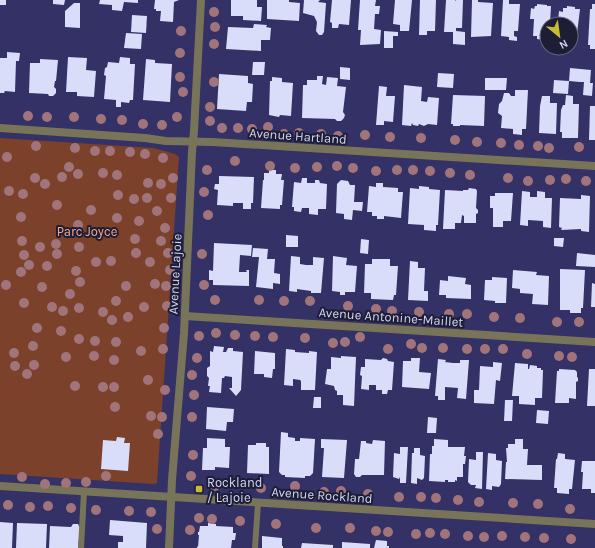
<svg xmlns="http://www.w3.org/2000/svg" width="595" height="548" font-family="Karla,sans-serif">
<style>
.green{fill:#7b412a}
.building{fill:#daddf9}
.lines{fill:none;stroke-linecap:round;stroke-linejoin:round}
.service{stroke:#787459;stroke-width:6}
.minor{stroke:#787459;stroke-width:8}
.tree{fill:#a0747a}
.poi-dot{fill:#caba39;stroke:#1d1d35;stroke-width:1.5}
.labels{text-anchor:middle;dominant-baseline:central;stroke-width:4;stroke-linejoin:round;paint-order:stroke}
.street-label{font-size:13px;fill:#d3d6f6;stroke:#1d1d35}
.park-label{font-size:13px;fill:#f9aa8c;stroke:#1d1d35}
.poi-label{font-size:13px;fill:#d3d6f6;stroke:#1d1d35;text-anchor:start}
</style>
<rect width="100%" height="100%" fill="#333165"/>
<path class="green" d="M 0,138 L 154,148 L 175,154 L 179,157 L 157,483 L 153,484 L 0,474 Z"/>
<g class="building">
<rect x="0" y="0" width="6" height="5"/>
<path d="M 53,0 L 65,0 L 64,5 L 53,4 Z"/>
<path d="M 100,0 L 138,0 L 138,3 L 124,2 L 122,11 L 112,10 L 112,5 L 99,4 Z"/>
<path d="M 155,0 L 179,0 L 174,2 L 173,22 L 160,21 L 161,11 L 156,11 L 156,9 L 154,9 Z"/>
<path d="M 231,0 L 257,0 L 257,7 L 262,7 L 261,21 L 243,20 L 243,16 L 231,16 Z"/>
<path d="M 267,0 L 289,0 L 289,2 L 300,3 L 299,21 L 267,19 Z"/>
<path d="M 304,0 L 320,0 L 318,2 L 326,3 L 324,32 L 322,35 L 319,35 L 316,31 L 317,22 L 314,16 L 303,13 Z"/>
<path d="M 332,0 L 351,0 L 349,25 L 339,24 L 338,28 L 332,28 L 332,23 L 330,22 Z"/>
<path d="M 360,0 L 376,0 L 375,6 L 380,6 L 379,14 L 375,14 L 374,29 L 381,30 L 380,44 L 360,45 L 361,30 L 358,30 Z"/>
<path d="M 395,0 L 412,0 L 409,31 L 400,31 L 400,25 L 393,24 Z"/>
<path d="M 420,0 L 436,0 L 435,31 L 427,31 L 427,35 L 419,35 Z"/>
<path d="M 446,0 L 455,0 L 456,1 L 456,0 L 463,0 L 462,28 L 456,28 L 456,31 L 465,32 L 465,45 L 453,44 L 453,32 L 444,32 Z"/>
<path d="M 472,0 L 478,0 L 478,2 L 493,3 L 491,36 L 471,37 Z"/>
<path d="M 503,0 L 509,0 L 509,4 L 520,4 L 518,31 L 514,31 L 514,36 L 517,37 L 517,41 L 509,40 L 509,37 L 501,36 Z"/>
<path d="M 74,3 L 80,3 L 80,28 L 65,27 L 65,11 Z"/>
<path d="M 537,4 L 547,5 L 547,6 L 551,6 L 550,24 L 547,24 L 547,35 L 544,35 L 544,40 L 537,39 L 537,36 L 533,36 L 534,19 L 530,19 L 531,8 L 534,9 L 535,6 L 537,6 Z"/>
<path d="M 592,4 L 595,4 L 595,49 L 590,49 L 590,45 L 588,45 L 590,9 L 592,9 Z"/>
<path d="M 567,6 L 575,7 L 575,9 L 580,9 L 576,42 L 571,42 L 571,24 L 562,24 L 562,21 L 558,21 L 559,11 L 563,12 L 563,8 L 567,8 Z"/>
<path d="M 132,15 L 147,16 L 146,33 L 131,32 Z"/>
<path d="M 254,24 L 267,25 L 266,27 L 271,28 L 270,40 L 261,40 L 261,51 L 226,49 L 228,27 L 253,28 Z"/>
<path d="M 384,31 L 398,32 L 398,36 L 393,36 L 393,48 L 384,48 Z"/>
<path d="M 126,33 L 142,34 L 141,49 L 124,48 Z"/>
<path d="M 7,52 L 20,53 L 19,61 L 16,61 L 15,92 L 5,91 L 4,93 L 0,93 L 0,58 L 7,58 Z"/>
<path d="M 68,57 L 87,58 L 86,70 L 96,71 L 94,97 L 77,96 L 77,92 L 66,92 Z"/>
<path d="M 120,57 L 130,58 L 130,64 L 135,64 L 133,100 L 130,100 L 129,103 L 121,102 L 121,107 L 116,107 L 116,100 L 104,99 L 106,76 L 104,75 L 105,68 L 107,67 L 108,62 L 119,63 Z"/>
<path d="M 40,59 L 58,60 L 56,81 L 55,81 L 54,87 L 56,89 L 56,93 L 53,96 L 49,96 L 48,94 L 29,93 L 30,63 L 40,63 Z"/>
<path d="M 146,59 L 155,60 L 155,63 L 172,64 L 170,102 L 143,100 Z"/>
<path d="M 253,62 L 265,62 L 264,75 L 252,75 Z"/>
<path d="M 340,67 L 350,68 L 350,80 L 340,79 Z"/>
<path d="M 570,68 L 591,70 L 590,83 L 593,83 L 592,96 L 583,95 L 584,82 L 580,82 L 569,81 L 568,94 L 553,93 L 554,80 L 569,81 Z"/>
<path d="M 438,73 L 454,74 L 453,88 L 437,87 Z"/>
<path d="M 219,74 L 248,76 L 248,83 L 253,84 L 252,102 L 247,102 L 246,111 L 217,109 Z"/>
<path d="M 317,76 L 323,76 L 322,84 L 326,85 L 327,77 L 338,78 L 337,86 L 346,87 L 343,112 L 345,115 L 344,118 L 341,121 L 337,121 L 335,119 L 302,118 L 303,85 L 307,85 L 307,80 L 317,80 Z"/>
<path d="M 272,77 L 282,78 L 282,82 L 293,83 L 291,116 L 280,115 L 279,117 L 269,115 L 270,81 L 272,81 Z"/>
<path d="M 485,78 L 507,78 L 506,90 L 485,90 Z"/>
<path d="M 404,85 L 422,87 L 421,101 L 427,102 L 428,97 L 439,98 L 437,125 L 428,124 L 424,126 L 419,124 L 418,126 L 413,125 L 412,123 L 411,126 L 402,125 Z"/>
<path d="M 379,86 L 387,87 L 386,96 L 395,96 L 393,122 L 384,121 L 384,125 L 376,125 Z"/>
<path d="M 515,90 L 528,90 L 526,129 L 522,129 L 522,135 L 513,134 L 513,129 L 501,128 L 502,116 L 498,113 L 499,104 L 502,101 L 504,93 L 509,93 L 511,96 L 515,96 Z"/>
<path d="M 453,95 L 485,96 L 484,126 L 460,125 L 460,126 L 453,126 L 453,124 L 451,124 Z"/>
<path d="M 566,95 L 573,96 L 573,104 L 579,104 L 578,138 L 562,138 L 562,132 L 560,132 L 561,110 L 563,105 L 565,105 Z"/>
<path d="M 542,96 L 550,96 L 550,103 L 557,103 L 556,134 L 539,133 L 540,106 Z"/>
<path d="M 590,106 L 595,106 L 595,140 L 589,140 Z"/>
<path d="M 269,170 L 276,170 L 276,174 L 282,174 L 281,180 L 284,180 L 282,205 L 280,205 L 280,209 L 261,208 L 263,180 L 264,180 L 264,173 L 269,173 Z"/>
<path d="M 219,176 L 254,177 L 253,203 L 251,203 L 251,209 L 243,209 L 243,203 L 233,203 L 233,206 L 217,205 L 218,190 L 214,189 L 215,184 L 219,184 Z"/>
<path d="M 302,178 L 307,178 L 307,183 L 315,183 L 315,180 L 319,180 L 320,183 L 327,184 L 326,209 L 318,209 L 318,215 L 309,214 L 309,208 L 302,208 L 301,212 L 294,211 L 294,207 L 292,207 L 294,182 L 301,183 Z"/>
<path d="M 341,180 L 348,181 L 350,185 L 355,185 L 354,202 L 363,202 L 362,211 L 353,210 L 352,220 L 344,219 L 344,214 L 336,213 L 337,184 Z"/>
<path d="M 376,183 L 383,183 L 383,187 L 398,188 L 398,192 L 403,192 L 401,218 L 384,216 L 384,219 L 377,219 L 377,216 L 372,216 L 372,212 L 367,212 L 369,186 L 376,187 Z"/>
<path d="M 419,186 L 429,187 L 429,189 L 440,190 L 438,225 L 436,225 L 436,231 L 424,230 L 424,225 L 408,224 L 410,188 L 419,189 Z"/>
<path d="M 469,188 L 476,189 L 477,191 L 476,208 L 478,210 L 478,213 L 476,214 L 476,223 L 464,223 L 464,216 L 462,215 L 461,223 L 455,223 L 455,229 L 443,229 L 445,190 L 463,191 L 463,190 L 468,190 Z"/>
<path d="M 522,191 L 530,192 L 530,197 L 537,197 L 537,191 L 545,192 L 545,198 L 552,198 L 551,228 L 543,227 L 543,221 L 528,220 L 528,226 L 520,225 Z"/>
<path d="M 495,193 L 513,193 L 511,221 L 503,221 L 503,227 L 493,227 L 493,208 L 490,208 L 490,196 L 495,196 Z"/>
<path d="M 581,195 L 590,196 L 589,232 L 581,231 L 581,229 L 561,230 L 562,228 L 559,227 L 560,198 L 581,199 Z"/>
<path d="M 286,235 L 298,236 L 298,247 L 286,247 Z"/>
<path d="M 554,238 L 564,238 L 563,247 L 554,246 Z"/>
<path d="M 361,239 L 369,240 L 368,254 L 360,253 Z"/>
<path d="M 214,243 L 252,245 L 251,256 L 240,255 L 239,272 L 247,272 L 246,270 L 249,270 L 249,286 L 213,285 L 213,280 L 209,280 L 209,270 L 213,271 Z"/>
<path d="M 253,248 L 268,249 L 267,259 L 275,259 L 274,273 L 280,274 L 280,284 L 273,283 L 273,289 L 256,287 L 259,257 L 252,257 Z"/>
<path d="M 577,253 L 595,255 L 595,267 L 576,266 Z"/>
<path d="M 291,256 L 300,257 L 300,264 L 306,265 L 313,265 L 313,257 L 324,258 L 321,293 L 311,293 L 311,291 L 297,289 L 297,292 L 289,291 Z"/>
<path d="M 333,256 L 347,258 L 346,265 L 357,266 L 355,292 L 345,292 L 345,295 L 340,295 L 340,292 L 332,291 Z"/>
<path d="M 372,259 L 390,259 L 390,266 L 398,266 L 396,295 L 394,295 L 393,300 L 371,299 L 371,293 L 364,293 L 365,264 L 372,264 Z"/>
<path d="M 410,261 L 418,262 L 418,268 L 425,268 L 424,291 L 428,291 L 428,301 L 408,300 Z"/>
<path d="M 560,269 L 585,270 L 583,308 L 581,308 L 581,313 L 570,313 L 570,310 L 560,310 Z"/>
<path d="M 513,270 L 537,272 L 536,275 L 549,276 L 548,305 L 532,304 L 533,294 L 520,293 L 520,289 L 512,288 Z"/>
<path d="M 448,276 L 466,278 L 465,284 L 471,285 L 471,299 L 446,298 L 446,295 L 439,295 L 440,280 L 448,281 Z"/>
<path d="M 492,277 L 507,278 L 506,303 L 495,303 L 495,301 L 484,300 L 485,280 L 492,280 Z"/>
<path d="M 592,283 L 595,284 L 595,307 L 591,307 Z"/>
<path d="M 214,346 L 224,347 L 223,352 L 226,352 L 228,348 L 233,348 L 233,351 L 243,352 L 241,390 L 236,396 L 229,388 L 232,388 L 232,377 L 225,376 L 224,378 L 222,378 L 221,393 L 209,392 L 210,386 L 208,386 L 209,378 L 207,376 L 207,368 L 210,366 L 210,351 L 213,352 Z"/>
<path d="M 286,349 L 295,350 L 295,352 L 309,353 L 309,351 L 317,352 L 315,390 L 301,390 L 301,381 L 300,380 L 293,379 L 293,386 L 284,385 Z"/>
<path d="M 255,351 L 275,353 L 275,369 L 273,369 L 272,378 L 264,377 L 264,374 L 254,374 Z"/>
<path d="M 341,356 L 356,357 L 354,406 L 343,405 L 343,395 L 337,395 L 337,391 L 335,390 L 334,386 L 325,384 L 327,369 L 331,369 L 331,357 L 341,358 Z"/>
<path d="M 383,358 L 387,359 L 388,361 L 394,362 L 392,390 L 388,390 L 387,394 L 382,394 L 382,390 L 376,390 L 376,385 L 369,385 L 369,390 L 361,389 L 362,376 L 360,375 L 361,367 L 365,367 L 365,359 L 381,360 Z"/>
<path d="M 411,358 L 420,358 L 419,372 L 431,373 L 429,389 L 402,387 L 403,361 L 411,361 Z"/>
<path d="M 438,359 L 446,360 L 445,362 L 453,363 L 460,363 L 460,360 L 469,360 L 466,399 L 457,398 L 458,388 L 445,387 L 445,400 L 438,400 L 438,396 L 435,396 Z"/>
<path d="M 493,362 L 502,363 L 500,381 L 496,380 L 494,404 L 474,403 L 474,390 L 479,390 L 480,366 L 493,367 Z"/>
<path d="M 515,363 L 528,364 L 528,369 L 529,369 L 530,365 L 537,366 L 537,368 L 541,368 L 541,370 L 543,370 L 542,398 L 535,398 L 535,405 L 519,404 L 519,396 L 512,396 Z"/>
<path d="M 559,369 L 575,370 L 577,372 L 577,377 L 578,378 L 578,381 L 576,382 L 576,399 L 569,398 L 569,403 L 555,403 L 557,371 L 559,371 Z"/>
<path d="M 589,369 L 595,369 L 595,406 L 587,406 Z"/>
<path d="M 314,397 L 321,397 L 321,408 L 313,408 Z"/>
<path d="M 505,400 L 513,400 L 512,421 L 504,421 Z"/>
<path d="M 207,407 L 234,409 L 233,422 L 227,422 L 226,431 L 206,429 Z"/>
<path d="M 537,410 L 549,411 L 548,424 L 536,423 Z"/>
<path d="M 428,417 L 437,418 L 436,433 L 427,433 Z"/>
<path d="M 281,432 L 288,433 L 288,437 L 295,438 L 295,441 L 300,441 L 300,438 L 315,439 L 313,473 L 310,476 L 305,476 L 305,478 L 285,477 L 285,475 L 282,475 L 279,472 Z"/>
<path d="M 117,437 L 125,438 L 124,443 L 130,443 L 128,471 L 101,469 L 103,440 L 116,441 Z"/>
<path d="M 207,438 L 225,439 L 225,447 L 230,447 L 229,468 L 215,467 L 215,470 L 202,470 L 203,448 L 207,448 Z"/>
<path d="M 321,439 L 347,440 L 344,478 L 322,477 L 324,448 L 321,448 Z"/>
<path d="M 434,439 L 448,440 L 448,447 L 465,447 L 464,456 L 466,456 L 465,464 L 463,464 L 463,477 L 457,477 L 457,481 L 455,480 L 455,482 L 448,482 L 448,480 L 445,480 L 445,482 L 429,481 L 430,454 L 432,454 L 432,446 L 434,446 Z"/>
<path d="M 515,439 L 523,439 L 523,449 L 528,449 L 527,465 L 542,465 L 542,480 L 505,479 L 506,462 L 507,462 L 506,448 L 508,448 L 508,444 L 515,444 Z"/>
<path d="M 373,440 L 385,441 L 384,475 L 362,475 L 360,477 L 356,477 L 354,474 L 355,459 L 359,459 L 361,441 L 366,441 L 366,443 L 372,444 Z"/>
<path d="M 256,443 L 266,443 L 266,447 L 269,447 L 269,474 L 247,473 L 248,445 L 256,445 Z"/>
<path d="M 400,447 L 408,447 L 406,483 L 400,483 L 400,477 L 399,479 L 393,477 L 394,453 L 400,454 Z"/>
<path d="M 414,448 L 420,448 L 420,455 L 425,456 L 424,478 L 422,480 L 417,478 L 417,484 L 411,483 L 412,453 L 414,453 Z"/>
<path d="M 476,452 L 483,452 L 482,489 L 475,488 L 476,485 L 471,485 L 468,482 L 469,459 L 476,460 Z"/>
<path d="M 488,453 L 496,454 L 496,460 L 502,461 L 501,484 L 499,487 L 492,486 L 492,490 L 486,489 Z"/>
<path d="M 558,453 L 565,454 L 565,459 L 575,460 L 572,489 L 569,489 L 569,494 L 557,493 L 557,488 L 554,488 L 556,459 L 557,459 Z"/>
<path d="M 582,461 L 595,461 L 595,493 L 591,493 L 591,489 L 582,489 L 583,472 L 581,472 Z"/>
<path d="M 110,520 L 147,523 L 146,548 L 118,548 L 118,542 L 123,542 L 123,536 L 109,535 Z"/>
<path d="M 0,522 L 13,523 L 12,548 L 0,548 Z"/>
<path d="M 17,523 L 47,524 L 46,548 L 16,548 Z"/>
<path d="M 208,523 L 216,524 L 216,526 L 233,527 L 233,533 L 236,533 L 235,540 L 232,540 L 231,548 L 197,548 L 197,546 L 198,547 L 199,535 L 198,535 L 198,532 L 199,532 L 200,526 L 208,526 Z"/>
<path d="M 73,524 L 78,524 L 80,528 L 78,548 L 49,548 L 50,526 L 71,527 Z"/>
<path d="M 262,536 L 282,538 L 282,546 L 283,546 L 283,548 L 262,548 Z"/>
<path d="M 376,540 L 387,541 L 387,546 L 389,546 L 389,548 L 374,548 Z"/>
<path d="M 342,542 L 370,544 L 370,548 L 342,548 Z"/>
<path d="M 302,543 L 333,545 L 333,548 L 301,548 Z"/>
</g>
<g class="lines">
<g class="service">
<path d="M 81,548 L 84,492"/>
<path d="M 255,548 L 258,503"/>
</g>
<g class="minor">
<path d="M 0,128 L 145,138 L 166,141 L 213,142 L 595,166"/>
<path d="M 185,316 L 595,342"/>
<path d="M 0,486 L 595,524"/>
<path d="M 169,548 L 172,480 L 184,333 L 192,152 L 194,131 L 201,0"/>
</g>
</g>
<g class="tree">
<circle cx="214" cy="12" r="5"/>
<circle cx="215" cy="27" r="5"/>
<circle cx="181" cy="31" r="5"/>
<circle cx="214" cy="44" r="5"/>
<circle cx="180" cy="53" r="5"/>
<circle cx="180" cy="77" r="5"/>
<circle cx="214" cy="82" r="5"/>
<circle cx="183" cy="92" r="5"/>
<circle cx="210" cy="107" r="5"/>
<circle cx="28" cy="116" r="5"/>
<circle cx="47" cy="117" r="5"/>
<circle cx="74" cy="117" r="5"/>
<circle cx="177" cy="117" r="5"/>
<circle cx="101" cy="119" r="5"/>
<circle cx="122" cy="120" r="5"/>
<circle cx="210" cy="121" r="5"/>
<circle cx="143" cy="124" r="5"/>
<circle cx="162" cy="125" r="5"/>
<circle cx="268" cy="127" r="5"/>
<circle cx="222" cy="128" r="5"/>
<circle cx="238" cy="128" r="5"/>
<circle cx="252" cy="129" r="5"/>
<circle cx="299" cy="133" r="5"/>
<circle cx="284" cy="134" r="5"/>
<circle cx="321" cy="134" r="5"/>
<circle cx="365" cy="135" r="5"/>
<circle cx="338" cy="136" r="5"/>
<circle cx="390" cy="137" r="5"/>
<circle cx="421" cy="138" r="5"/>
<circle cx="455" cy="140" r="5"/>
<circle cx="477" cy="142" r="5"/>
<circle cx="501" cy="143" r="5"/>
<circle cx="519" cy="145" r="5"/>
<circle cx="36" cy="146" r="5"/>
<circle cx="538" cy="146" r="5"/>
<circle cx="579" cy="147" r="5"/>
<circle cx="75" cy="148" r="5"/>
<circle cx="549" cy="148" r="5"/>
<circle cx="95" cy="151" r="5"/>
<circle cx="110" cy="151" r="5"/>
<circle cx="130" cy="152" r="5"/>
<circle cx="145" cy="154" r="5"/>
<circle cx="7" cy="157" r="5"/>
<circle cx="163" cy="158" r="5"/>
<circle cx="235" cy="161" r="5"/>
<circle cx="270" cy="166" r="5"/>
<circle cx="337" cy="166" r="5"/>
<circle cx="69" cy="167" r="5"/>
<circle cx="317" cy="167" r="5"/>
<circle cx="295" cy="168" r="5"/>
<circle cx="353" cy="168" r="5"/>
<circle cx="207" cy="170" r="5"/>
<circle cx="397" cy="170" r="5"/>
<circle cx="413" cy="170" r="5"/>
<circle cx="376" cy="171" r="5"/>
<circle cx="430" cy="171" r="5"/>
<circle cx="103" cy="173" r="5"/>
<circle cx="450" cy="173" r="5"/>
<circle cx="78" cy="174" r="5"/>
<circle cx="117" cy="175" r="5"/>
<circle cx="470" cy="175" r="5"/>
<circle cx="62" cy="177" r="5"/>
<circle cx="35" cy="178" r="5"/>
<circle cx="173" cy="178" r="5"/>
<circle cx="508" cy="178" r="5"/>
<circle cx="566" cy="179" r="5"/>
<circle cx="550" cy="180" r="5"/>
<circle cx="528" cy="181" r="5"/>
<circle cx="586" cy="181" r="5"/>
<circle cx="148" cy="183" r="5"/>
<circle cx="45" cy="184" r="5"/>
<circle cx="161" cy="184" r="5"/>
<circle cx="9" cy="191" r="5"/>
<circle cx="204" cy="192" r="5"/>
<circle cx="23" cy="194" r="5"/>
<circle cx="118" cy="195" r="5"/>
<circle cx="147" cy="198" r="5"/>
<circle cx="171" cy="198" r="5"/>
<circle cx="134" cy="199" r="5"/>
<circle cx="57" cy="205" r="5"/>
<circle cx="91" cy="210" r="5"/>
<circle cx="157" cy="211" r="5"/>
<circle cx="208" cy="215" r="5"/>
<circle cx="21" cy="217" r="5"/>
<circle cx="117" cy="218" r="5"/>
<circle cx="139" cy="221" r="5"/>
<circle cx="78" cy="225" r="5"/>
<circle cx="165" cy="228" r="5"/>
<circle cx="135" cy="239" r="5"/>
<circle cx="22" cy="241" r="5"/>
<circle cx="161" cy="241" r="5"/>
<circle cx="56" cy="244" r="5"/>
<circle cx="40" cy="247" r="5"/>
<circle cx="79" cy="247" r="5"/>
<circle cx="136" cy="253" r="5"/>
<circle cx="168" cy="253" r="5"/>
<circle cx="57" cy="254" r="5"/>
<circle cx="202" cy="254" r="5"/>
<circle cx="24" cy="255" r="5"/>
<circle cx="111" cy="261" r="5"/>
<circle cx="96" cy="262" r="5"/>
<circle cx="150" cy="262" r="5"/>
<circle cx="29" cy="265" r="5"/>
<circle cx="47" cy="266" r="5"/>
<circle cx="170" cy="270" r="5"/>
<circle cx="76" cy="271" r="5"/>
<circle cx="21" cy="272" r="5"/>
<circle cx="80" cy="282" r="5"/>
<circle cx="155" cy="284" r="5"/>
<circle cx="6" cy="285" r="5"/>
<circle cx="204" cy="285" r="5"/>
<circle cx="126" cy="286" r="5"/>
<circle cx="166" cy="286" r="5"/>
<circle cx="42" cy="287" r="5"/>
<circle cx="70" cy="294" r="5"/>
<circle cx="215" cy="300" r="5"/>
<circle cx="259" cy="300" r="5"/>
<circle cx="116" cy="301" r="5"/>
<circle cx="284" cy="301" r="5"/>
<circle cx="310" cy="301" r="5"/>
<circle cx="24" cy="303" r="5"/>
<circle cx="167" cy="306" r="5"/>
<circle cx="348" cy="306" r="5"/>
<circle cx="52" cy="307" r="5"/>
<circle cx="144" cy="307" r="5"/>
<circle cx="79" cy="308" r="5"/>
<circle cx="376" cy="309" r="5"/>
<circle cx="63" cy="311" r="5"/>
<circle cx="392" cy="311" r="5"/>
<circle cx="103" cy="312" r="5"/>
<circle cx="419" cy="312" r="5"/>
<circle cx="449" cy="314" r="5"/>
<circle cx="467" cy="314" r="5"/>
<circle cx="128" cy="317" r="5"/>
<circle cx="494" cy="317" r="5"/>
<circle cx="520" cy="318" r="5"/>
<circle cx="112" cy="320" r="5"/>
<circle cx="557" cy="322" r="5"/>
<circle cx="579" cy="322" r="5"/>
<circle cx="37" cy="328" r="5"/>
<circle cx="164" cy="328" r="5"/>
<circle cx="61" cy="331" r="5"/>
<circle cx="216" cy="333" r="5"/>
<circle cx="235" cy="335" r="5"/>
<circle cx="199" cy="336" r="5"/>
<circle cx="255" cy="336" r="5"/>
<circle cx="273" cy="337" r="5"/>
<circle cx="360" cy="337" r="5"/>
<circle cx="305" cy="338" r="5"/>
<circle cx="79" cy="339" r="5"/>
<circle cx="95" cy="341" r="5"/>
<circle cx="116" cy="342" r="5"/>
<circle cx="345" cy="342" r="5"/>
<circle cx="333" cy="343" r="5"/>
<circle cx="411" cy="344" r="5"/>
<circle cx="33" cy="346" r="5"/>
<circle cx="422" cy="348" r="5"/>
<circle cx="443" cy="348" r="5"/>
<circle cx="163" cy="349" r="5"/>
<circle cx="388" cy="349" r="5"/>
<circle cx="467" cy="349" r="5"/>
<circle cx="485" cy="349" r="5"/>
<circle cx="503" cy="349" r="5"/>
<circle cx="141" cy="351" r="5"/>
<circle cx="14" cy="353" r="5"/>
<circle cx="527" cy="354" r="5"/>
<circle cx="94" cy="356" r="5"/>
<circle cx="559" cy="356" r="5"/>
<circle cx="66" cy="357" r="5"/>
<circle cx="572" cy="357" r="5"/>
<circle cx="197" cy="358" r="5"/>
<circle cx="114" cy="360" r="5"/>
<circle cx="34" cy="365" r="5"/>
<circle cx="15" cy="366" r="5"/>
<circle cx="27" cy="374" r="5"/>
<circle cx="192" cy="375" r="5"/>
<circle cx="148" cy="380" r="5"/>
<circle cx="75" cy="386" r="5"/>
<circle cx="103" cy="387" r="5"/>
<circle cx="114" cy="387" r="5"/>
<circle cx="165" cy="390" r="5"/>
<circle cx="194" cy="395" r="5"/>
<circle cx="115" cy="407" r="5"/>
<circle cx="151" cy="416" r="5"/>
<circle cx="162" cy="417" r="5"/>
<circle cx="192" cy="417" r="5"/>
<circle cx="158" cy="434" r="5"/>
<circle cx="193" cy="455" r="5"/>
<circle cx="106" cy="476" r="5"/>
<circle cx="191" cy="476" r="5"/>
<circle cx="22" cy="477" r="5"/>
<circle cx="86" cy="482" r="5"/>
<circle cx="66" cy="483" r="5"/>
<circle cx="237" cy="483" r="5"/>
<circle cx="45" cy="484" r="5"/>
<circle cx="215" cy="486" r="5"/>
<circle cx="295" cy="486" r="5"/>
<circle cx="261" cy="488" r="5"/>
<circle cx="341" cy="491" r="5"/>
<circle cx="324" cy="492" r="5"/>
<circle cx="368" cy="494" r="5"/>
<circle cx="399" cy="497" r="5"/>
<circle cx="421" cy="497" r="5"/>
<circle cx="436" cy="498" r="5"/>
<circle cx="458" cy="500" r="5"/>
<circle cx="479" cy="502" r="5"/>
<circle cx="513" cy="503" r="5"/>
<circle cx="538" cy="504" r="5"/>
<circle cx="8" cy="505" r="5"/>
<circle cx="48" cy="506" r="5"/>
<circle cx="30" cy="507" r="5"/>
<circle cx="71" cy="508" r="5"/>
<circle cx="570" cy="509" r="5"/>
<circle cx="96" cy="510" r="5"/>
<circle cx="129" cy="511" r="5"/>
<circle cx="151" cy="512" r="5"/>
<circle cx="199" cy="518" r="5"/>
<circle cx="212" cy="519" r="5"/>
<circle cx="240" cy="521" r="5"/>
<circle cx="276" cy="524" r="5"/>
<circle cx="316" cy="528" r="5"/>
<circle cx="350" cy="528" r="5"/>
<circle cx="157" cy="529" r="5"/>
<circle cx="190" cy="530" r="5"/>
<circle cx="376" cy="531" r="5"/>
<circle cx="388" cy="532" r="5"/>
<circle cx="430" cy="533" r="5"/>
<circle cx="416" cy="534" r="5"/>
<circle cx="445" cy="534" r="5"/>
<circle cx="468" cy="536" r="5"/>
<circle cx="502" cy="536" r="5"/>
<circle cx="484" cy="537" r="5"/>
<circle cx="525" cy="537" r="5"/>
<circle cx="544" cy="538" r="5"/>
<circle cx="571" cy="539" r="5"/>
</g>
<rect class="poi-dot" x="195" y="485" width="8" height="8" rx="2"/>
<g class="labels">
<g class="street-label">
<text transform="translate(298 136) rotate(4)">Avenue Hartland</text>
<text transform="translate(175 274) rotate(-87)">Avenue Lajoie</text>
<text transform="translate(391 317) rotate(4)">Avenue Antonine-Maillet</text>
<text transform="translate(322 495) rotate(4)">Avenue Rockland</text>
</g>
<g class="park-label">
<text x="87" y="231">Parc Joyce</text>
</g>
<g class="poi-label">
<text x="207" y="482">Rockland<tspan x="207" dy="15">/ Lajoie</tspan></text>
</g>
</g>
<g transform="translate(559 36) rotate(151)"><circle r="19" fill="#1d1d35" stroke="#666782"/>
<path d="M0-3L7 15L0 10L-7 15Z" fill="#caba39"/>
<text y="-6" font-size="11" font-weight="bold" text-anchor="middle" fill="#d3d6f6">N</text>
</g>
</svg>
